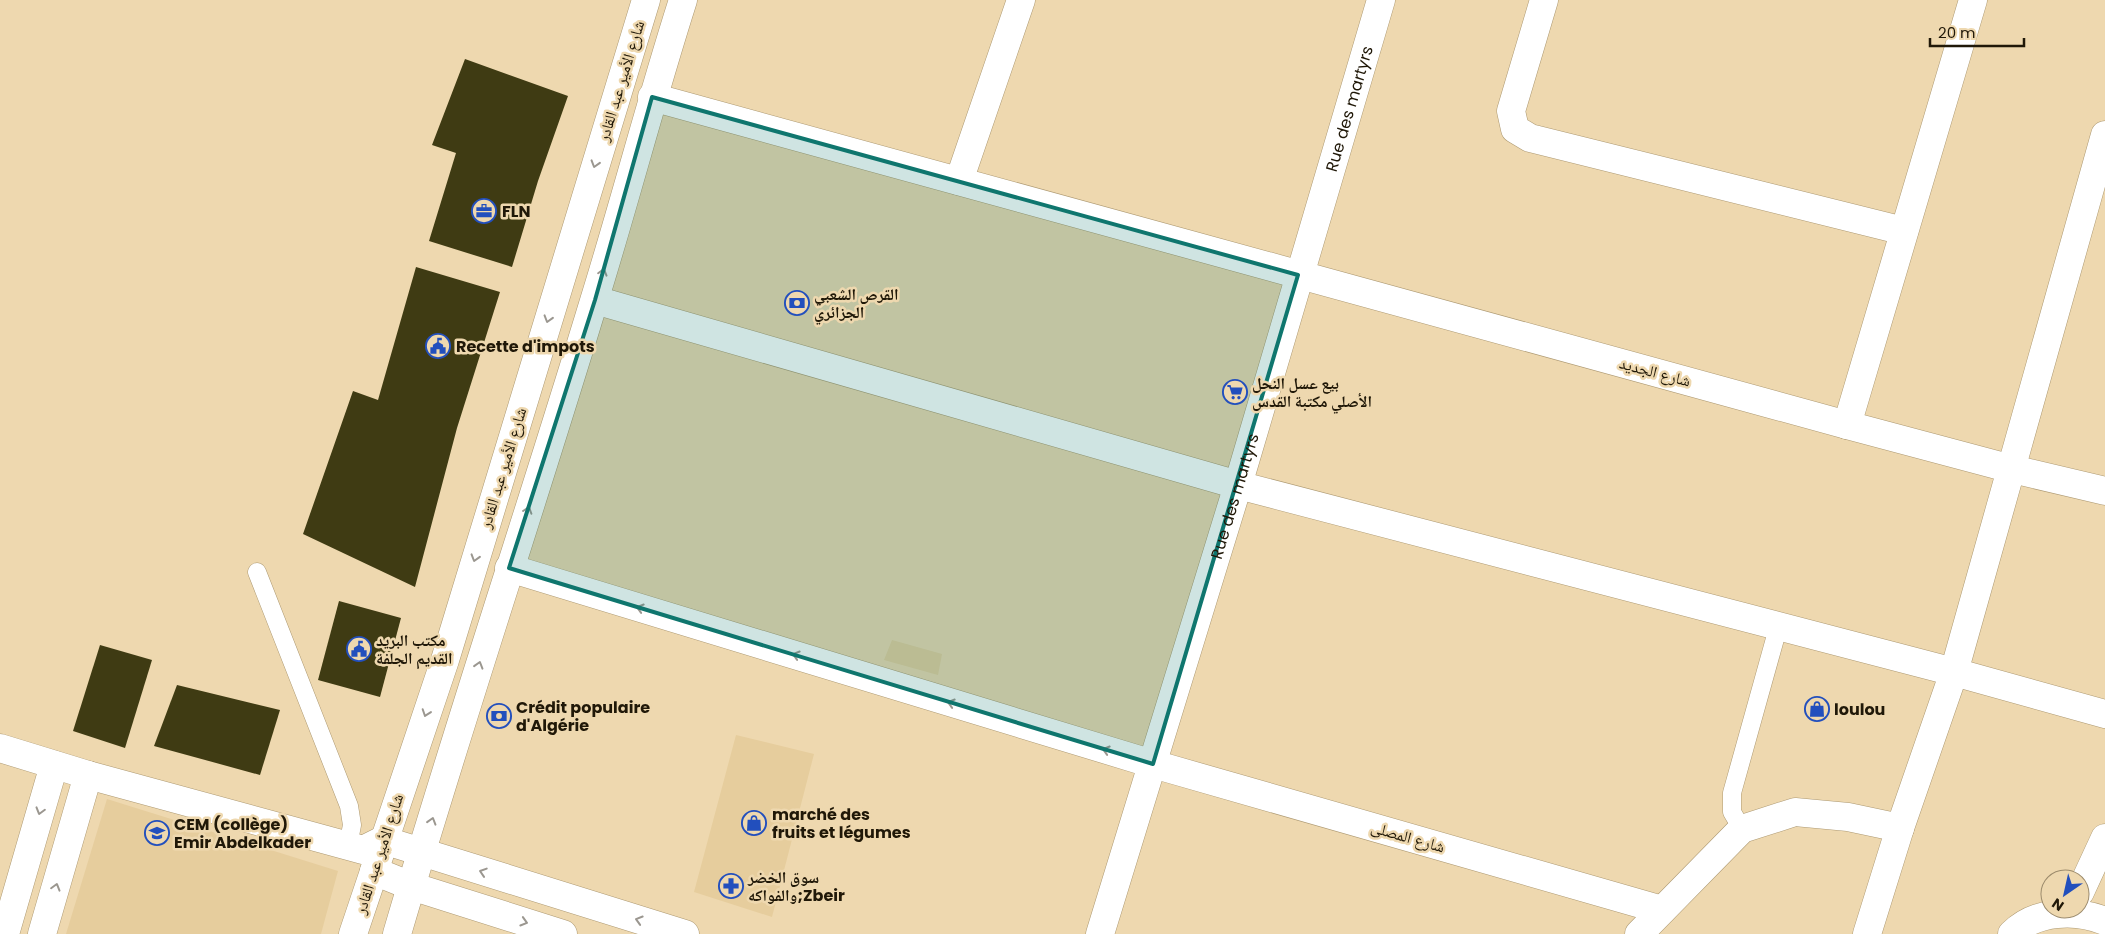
<svg xmlns="http://www.w3.org/2000/svg" width="2105" height="934" font-family="Poppins,'Noto Naskh Arabic',sans-serif">
<style>
.built{fill:#e6cd9d}
.building{fill:#3f3b13}
.lines{fill:none;stroke-linecap:round;stroke-linejoin:round}
.service-casing{stroke:#ad9972;stroke-width:19}
.minor-casing{stroke:#ad9972;stroke-width:29}
.tertiary-casing{stroke:#ad9972;stroke-width:29}
.secondary-casing{stroke:#ad9972;stroke-width:29}
.primary-casing{stroke:#ad9972;stroke-width:29}
.service{stroke:#fff;stroke-width:18}
.minor{stroke:#fff;stroke-width:28}
.tertiary{stroke:#fff;stroke-width:28}
.secondary{stroke:#fff;stroke-width:28}
.primary{stroke:#fff;stroke-width:28}
.oneway{stroke:#9b9790}
.marked{fill:#0f766e;fill-opacity:0.2;stroke:#0f766e;stroke-width:4;stroke-linejoin:round}
.labels{text-anchor:middle;dominant-baseline:central;stroke-width:5;stroke-linejoin:round;paint-order:stroke}
.street-label{font-size:16px;fill:#201808;stroke:#eed8af}
.poi-label{font-size:16px;font-weight:bold;fill:#201808;stroke:#eed8af;text-anchor:start}
</style>
<rect width="100%" height="100%" fill="#eed8af"/>
<g class="built">
<path d="M 892,640 L 942,654 L 938,675 L 884,660 Z"/>
<path d="M 736,735 L 814,754 L 772,917 L 694,892 Z"/>
<path d="M 107,799 L 338,871 L 321,934 L 66,934 Z"/>
</g>
<g class="building">
<path d="M 465,59 L 568,96 L 538,181 L 512,267 L 429,241 L 456,153 L 432,145 Z"/>
<path d="M 416,267 L 500,292 L 457,428 L 415,587 L 303,534 L 353,391 L 378,400 Z"/>
<path d="M 339,601 L 401,618 L 380,697 L 318,680 Z"/>
<path d="M 100,645 L 152,660 L 125,748 L 73,731 Z"/>
<path d="M 177,685 L 280,710 L 260,775 L 154,746 Z"/>
</g>
<g class="lines">
<defs>
<g id="service">
<path d="M 257,572 L 349,806 L 352,825 L 348,846"/>
<path d="M 1742,829 L 1732,812 L 1732,793 L 1778,628"/>
</g>
<g id="minor">
<path d="M 1544,0 L 1511,111 L 1515,129 L 1530,138 L 1904,231"/>
<path d="M 652,97 L 1847,425 L 2012,469 L 2105,491"/>
<path d="M 959,181 L 1021,0"/>
<path d="M 595,300 L 1238,485 L 1954,672 L 2105,714"/>
<path d="M 1847,425 L 1973,0"/>
<path d="M 509,568 L 1153,764 L 1662,910"/>
<path d="M 0,748 L 88,775 L 363,850 L 383,840"/>
<path d="M 5,934 L 54,765"/>
<path d="M 42,934 L 88,775"/>
<path d="M 1639,934 L 1742,829 L 1795,812 L 1848,817 L 1900,828"/>
<path d="M 1867,934 L 1900,828 L 1954,672 L 2105,135"/>
</g>
<g id="tertiary">
<path d="M 383,840 L 685,934"/>
<path d="M 374,871 L 411,886 L 563,934"/>
<path id="s1" d="M 1100,934 L 1238,485 L 1381,0"/>
</g>
<g id="secondary">
<path d="M 2080,892 L 2105,838"/>
<path d="M 2012,934 C 2036,910 2076,909 2105,921"/>
</g>
<g id="primary">
<path d="M 353,934 L 445,660 L 646,0"/>
<path d="M 397,934 C 459,722 530,512 594,301 C 625,201 651,100 683,0"/>
</g>
</defs>
<use href="#service" class="service-casing"/>
<use href="#minor" class="minor-casing"/>
<use href="#tertiary" class="tertiary-casing"/>
<use href="#secondary" class="secondary-casing"/>
<use href="#primary" class="primary-casing"/>
<use href="#service" class="service"/>
<use href="#minor" class="minor"/>
<use href="#tertiary" class="tertiary"/>
<use href="#secondary" class="secondary"/>
<use href="#primary" class="primary"/>
</g>
<defs><path id="oneway-chevron" d="M-2-3.5L2.5 0L-2 3.5" fill="none" stroke-width="1.6" stroke-linecap="round" stroke-linejoin="round" transform="scale(1.25)"/></defs>
<g class="oneway">
<use href="#oneway-chevron" transform="translate(595 164) rotate(107)"/>
<use href="#oneway-chevron" transform="translate(603 272) rotate(-74)"/>
<use href="#oneway-chevron" transform="translate(548 319) rotate(107)"/>
<use href="#oneway-chevron" transform="translate(528 510) rotate(-72)"/>
<use href="#oneway-chevron" transform="translate(475 558) rotate(107)"/>
<use href="#oneway-chevron" transform="translate(640 608) rotate(-163)"/>
<use href="#oneway-chevron" transform="translate(796 655) rotate(-163)"/>
<use href="#oneway-chevron" transform="translate(479 665) rotate(-73)"/>
<use href="#oneway-chevron" transform="translate(951 703) rotate(-163)"/>
<use href="#oneway-chevron" transform="translate(426 713) rotate(109)"/>
<use href="#oneway-chevron" transform="translate(1106 750) rotate(-163)"/>
<use href="#oneway-chevron" transform="translate(40 811) rotate(106)"/>
<use href="#oneway-chevron" transform="translate(432 821) rotate(-73)"/>
<use href="#oneway-chevron" transform="translate(483 872) rotate(-162)"/>
<use href="#oneway-chevron" transform="translate(56 887) rotate(-74)"/>
<use href="#oneway-chevron" transform="translate(639 920) rotate(-163)"/>
<use href="#oneway-chevron" transform="translate(524 922) rotate(17)"/>
</g>
<path class="marked" d="M 652,97 L 1298,275 L 1153,764 L 509,568 L 595,300 Z"/>
<defs>
<symbol id="office-ring" viewBox="-11 -11 22 22"><circle r="9.5" fill="#eed8af" stroke="#224fbd" stroke-width="1.5"/><path d="M-6-3h4V-5.5h4V-3h4V5H-6ZM-1-4.5V-3h2v-1.5ZM-6 0V1H6V0Z" fill="#224fbd"/></symbol>
<symbol id="bank-ring" viewBox="-11 -11 22 22"><circle r="9.5" fill="#eed8af" stroke="#224fbd" stroke-width="1.5"/><path d="M-6-4H6V4H-6ZM0-2.3a2.3 2.3 0 1 0 0 4.6a2.3 2.3 0 1 0 0-4.6Z" fill="#224fbd"/></symbol>
<symbol id="civic-ring" viewBox="-11 -11 22 22"><circle r="9.5" fill="#eed8af" stroke="#224fbd" stroke-width="1.5"/><path d="M-.6-6.5H3V-4.5H.6V-3L4-1V1h2V6H-6V1h2V-1L-.6-3ZM-1.2 2.5V6h2.4V2.5Z" fill="#224fbd"/></symbol>
<symbol id="supermarket-ring" viewBox="-11 -11 22 22"><circle r="9.5" fill="#eed8af" stroke="#224fbd" stroke-width="1.5"/><path d="M-6-5.5h2.5l.6 2H6L4.5 2H-2.5L-4.4-4H-6ZM-1.5 3.2a1.3 1.3 0 1 0 .1 0ZM3 3.2a1.3 1.3 0 1 0 .1 0Z" fill="#224fbd"/></symbol>
<symbol id="shop-ring" viewBox="-11 -11 22 22"><circle r="9.5" fill="#eed8af" stroke="#224fbd" stroke-width="1.5"/><path d="M-5-2.5h2.3a2.7 3.5 0 0 1 5.4 0H5L5.5 6h-11ZM-1.5-2.5h3a1.5 2.3 0 0 0-3 0Z" fill="#224fbd"/></symbol>
<symbol id="school-ring" viewBox="-11 -11 22 22"><circle r="9.5" fill="#eed8af" stroke="#224fbd" stroke-width="1.5"/><path d="M0-5L7-2L0 1L-7-2ZM-4 1L0 2.5L4 1V4Q0 6-4 4Z" fill="#224fbd"/></symbol>
<symbol id="pharmacy-ring" viewBox="-11 -11 22 22"><circle r="9.5" fill="#eed8af" stroke="#224fbd" stroke-width="1.5"/><path d="M-2-6h4v4h4v4h-4v4h-4v-4h-4v-4h4Z" fill="#224fbd"/></symbol>
</defs>
<g fill-rule="evenodd">
<use href="#office-ring" x="470" y="197" width="28" height="28"/>
<use href="#bank-ring" x="783" y="289" width="28" height="28"/>
<use href="#civic-ring" x="424" y="332" width="28" height="28"/>
<use href="#supermarket-ring" x="1221" y="378" width="28" height="28"/>
<use href="#civic-ring" x="345" y="635" width="28" height="28"/>
<use href="#shop-ring" x="1803" y="695" width="28" height="28"/>
<use href="#bank-ring" x="485" y="702" width="28" height="28"/>
<use href="#shop-ring" x="740" y="809" width="28" height="28"/>
<use href="#school-ring" x="143" y="819" width="28" height="28"/>
<use href="#pharmacy-ring" x="717" y="872" width="28" height="28"/>
</g>
<g class="labels">
<g class="street-label">
<text transform="translate(621 81) rotate(-73)">شارع الأمير عبد القادر</text>
<text stroke="none"><textPath href="#s1" startOffset="862">Rue des martyrs</textPath></text>
<text transform="translate(1655 372) rotate(15)">شارع الجديد</text>
<text transform="translate(503 468) rotate(-73)">شارع الأمير عبد القادر</text>
<text stroke="none"><textPath href="#s1" startOffset="458">Rue des martyrs</textPath></text>
<text transform="translate(1408 837) rotate(16)">شارع المصلى</text>
<text transform="translate(379 854) rotate(-72)">شارع الأمير عبد القادر</text>
</g>
<g class="poi-label">
<text x="502" y="211">FLN</text>
<text x="814" y="294">القرص الشعبي<tspan x="814" dy="18">الجزائري</tspan></text>
<text x="456" y="346">Recette d'impots</text>
<text x="1252" y="383">بيع عسل النحل<tspan x="1252" dy="18">الأصلي مكتبة القدس</tspan></text>
<text x="376" y="640">مكتب البريد<tspan x="376" dy="18">القديم الجلفة</tspan></text>
<text x="516" y="707">Crédit populaire<tspan x="516" dy="18">d'Algérie</tspan></text>
<text x="1834" y="709">loulou</text>
<text x="772" y="814">marché des<tspan x="772" dy="18">fruits et légumes</tspan></text>
<text x="174" y="824">CEM (collège)<tspan x="174" dy="18">Emir Abdelkader</tspan></text>
<text x="748" y="877">سوق الخضر<tspan x="748" dy="18">والفواكه;Zbeir</tspan></text>
</g>
</g>
<g transform="translate(2065 894) rotate(214)"><circle r="24" fill="#eed8af" stroke="#9c8b6c"/>
<path d="M0-4L9 19L0 12L-9 19Z" fill="#224fbd"/>
<text y="-8" font-size="14" font-weight="bold" text-anchor="middle" fill="#201808">N</text>
</g>
<path d="M1930 38v8h94v-8" fill="none" stroke="#201808" stroke-width="2.5"/>
<text x="1938" y="38" font-size="15" fill="#201808" stroke="#eed8af" stroke-width="4" paint-order="stroke">20 m</text>
</svg>
